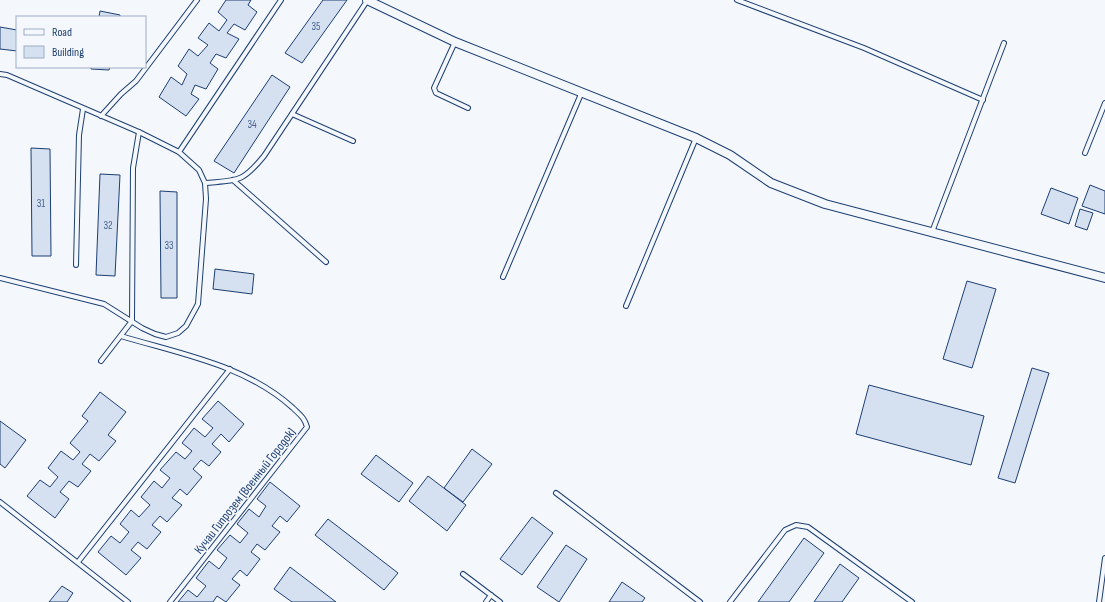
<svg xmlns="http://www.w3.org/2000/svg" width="1105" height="602" font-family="'Sofia Sans Condensed',sans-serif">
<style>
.building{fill:#d5e0f0;stroke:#1d3f73}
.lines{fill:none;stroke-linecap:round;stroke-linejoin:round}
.service-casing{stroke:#1d3f73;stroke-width:6}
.minor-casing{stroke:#1d3f73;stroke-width:10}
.service{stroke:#f4f7fb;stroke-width:4}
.minor{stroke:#f4f7fb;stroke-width:8}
.labels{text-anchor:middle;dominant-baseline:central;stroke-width:3;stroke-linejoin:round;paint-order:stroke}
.number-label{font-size:11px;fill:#4b6792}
.street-label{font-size:13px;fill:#1d3f73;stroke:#f4f7fb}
</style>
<rect width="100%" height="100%" fill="#f4f7fb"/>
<g class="building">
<path d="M 226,0 L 251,0 L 248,5 L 257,12 L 245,30 L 234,24 L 227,33 L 239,39 L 226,58 L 216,54 L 210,63 L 218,69 L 206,89 L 195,85 L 191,94 L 199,99 L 186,116 L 159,97 L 171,77 L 182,85 L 187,74 L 178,66 L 189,49 L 198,56 L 208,45 L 198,38 L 209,23 L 219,31 L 227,20 L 218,12 Z"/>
<path d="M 323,0 L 347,0 L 302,63 L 285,53 Z"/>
<path d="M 100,11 L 120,15 L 120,17 L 99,17 Z"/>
<path d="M 0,27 L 17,30 L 17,51 L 0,49 Z"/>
<path d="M 91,67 L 110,67 L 109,70 L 91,69 Z"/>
<path d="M 272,75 L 290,87 L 234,173 L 214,161 Z"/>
<path d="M 31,148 L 50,149 L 51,256 L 32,256 Z"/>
<path d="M 100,174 L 120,175 L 115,276 L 96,275 Z"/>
<path d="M 1090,185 L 1105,191 L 1105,214 L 1082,206 Z"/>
<path d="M 1051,188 L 1078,198 L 1069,224 L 1041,214 Z"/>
<path d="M 160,191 L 177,192 L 177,298 L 161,298 Z"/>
<path d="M 1080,209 L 1093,213 L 1087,230 L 1075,226 Z"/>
<path d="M 215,269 L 254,274 L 252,294 L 213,289 Z"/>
<path d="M 967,281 L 996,289 L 972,368 L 943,359 Z"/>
<path d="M 1032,368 L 1049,373 L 1015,483 L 998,478 Z"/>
<path d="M 869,385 L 984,416 L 971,465 L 856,434 Z"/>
<path d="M 100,392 L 126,412 L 108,435 L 116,441 L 99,461 L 90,454 L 82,464 L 91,471 L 78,487 L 69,481 L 60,492 L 69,499 L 55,518 L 27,496 L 40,480 L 50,487 L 58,477 L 48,468 L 61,451 L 73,460 L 80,452 L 70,443 L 88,421 L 82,416 Z"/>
<path d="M 218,401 L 244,424 L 229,442 L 221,434 L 212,444 L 221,452 L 209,466 L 201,460 L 193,469 L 202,477 L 187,495 L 180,489 L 172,498 L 182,505 L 167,522 L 160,516 L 152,525 L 161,532 L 147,549 L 138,542 L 131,550 L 141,558 L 126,575 L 98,552 L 111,536 L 120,543 L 129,532 L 120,524 L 131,510 L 139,517 L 150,505 L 141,497 L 154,481 L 162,488 L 170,478 L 160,470 L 176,452 L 185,459 L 192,451 L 182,443 L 194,428 L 205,437 L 213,428 L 202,419 Z"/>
<path d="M 0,421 L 26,440 L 5,468 L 0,464 Z"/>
<path d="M 472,449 L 492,464 L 463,502 L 444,488 Z"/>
<path d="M 376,455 L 413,483 L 399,502 L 361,474 Z"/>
<path d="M 428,476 L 466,505 L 447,531 L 409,501 Z"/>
<path d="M 270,482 L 300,506 L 287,522 L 280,516 L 272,526 L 280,532 L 265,550 L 257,544 L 251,552 L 260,559 L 247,576 L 240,570 L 232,579 L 240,585 L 226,602 L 217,596 L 213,602 L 178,602 L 188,590 L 197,597 L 206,586 L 196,578 L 209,561 L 219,569 L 227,558 L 217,550 L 230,535 L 240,543 L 248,533 L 237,524 L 249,509 L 259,517 L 266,506 L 257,499 Z"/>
<path d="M 532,517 L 553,533 L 522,575 L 500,559 Z"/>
<path d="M 328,519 L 398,573 L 384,590 L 315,535 Z"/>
<path d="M 804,538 L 824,553 L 789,602 L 758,602 Z"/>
<path d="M 566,545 L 587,559 L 559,602 L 537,587 Z"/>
<path d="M 840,564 L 859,578 L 842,602 L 814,602 Z"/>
<path d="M 290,567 L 336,602 L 292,602 L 274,589 Z"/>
<path d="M 622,582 L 645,598 L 642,602 L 609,602 Z"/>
<path d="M 62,586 L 73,593 L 67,602 L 49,602 Z"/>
</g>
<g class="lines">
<defs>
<g id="service">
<path d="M 737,0 L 864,48 L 983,100"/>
<path d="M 455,42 L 434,88 L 436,93 L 468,108"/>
<path d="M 0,74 L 7,75 L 139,132 L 179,152 L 199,170 L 205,183 L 206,199 L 198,304 L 186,326 L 178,333 L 166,337 L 155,334 L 142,328 L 104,304 L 0,278"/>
<path d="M 292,114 L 353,141"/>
<path d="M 101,116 L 121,94 L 136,81 L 197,0"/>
<path d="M 179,152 L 281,0"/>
<path d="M 1085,153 L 1105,103"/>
<path d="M 233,180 L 326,262"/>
<path d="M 205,183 C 238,180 242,183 264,156 L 367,1"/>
<path d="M 932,232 L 1004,43"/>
<path d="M 76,265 L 79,135 L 83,109"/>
<path d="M 503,277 L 581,94"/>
<path d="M 626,306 L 696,138"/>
<path d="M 121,336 C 180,354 246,365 293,408 C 299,414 305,418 307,427 L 170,602"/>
<path d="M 101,361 L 132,321 L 133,168 L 139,132"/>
<path d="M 556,493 L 700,602"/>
<path d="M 0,502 L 128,602"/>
<path d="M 78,562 L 230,369"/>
<path d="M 463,574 L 500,602"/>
<path d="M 486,602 L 491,595"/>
<path d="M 730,602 L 785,530 L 796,525 L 808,527 L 912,602"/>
<path d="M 1099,602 L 1105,558"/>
</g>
<path id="minor" d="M 367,0 L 455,42 L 696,138 L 730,155 L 771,183 L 825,204 L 1105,278"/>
</defs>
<use href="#service" class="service-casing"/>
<use href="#minor" class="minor-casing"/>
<use href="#service" class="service"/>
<use href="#minor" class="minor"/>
</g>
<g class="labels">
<g class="number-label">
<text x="316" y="26">35</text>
<text x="252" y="124">34</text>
<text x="41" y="203">31</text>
<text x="108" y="225">32</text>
<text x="169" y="245">33</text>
</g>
<g class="street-label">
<text transform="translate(245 491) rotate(-52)">Кучаи Гипрозем (Военный Городок)</text>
</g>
</g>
<rect x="16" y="16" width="130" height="52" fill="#f4f7fb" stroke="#9eadc5"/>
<rect x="24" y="29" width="20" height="6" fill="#f4f7fb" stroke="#9eadc5"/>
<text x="52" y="36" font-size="12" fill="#1d3f73">Road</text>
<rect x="24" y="46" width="20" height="12" fill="#d5e0f0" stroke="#9eadc5"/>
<text x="52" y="56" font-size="12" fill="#1d3f73">Building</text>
</svg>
